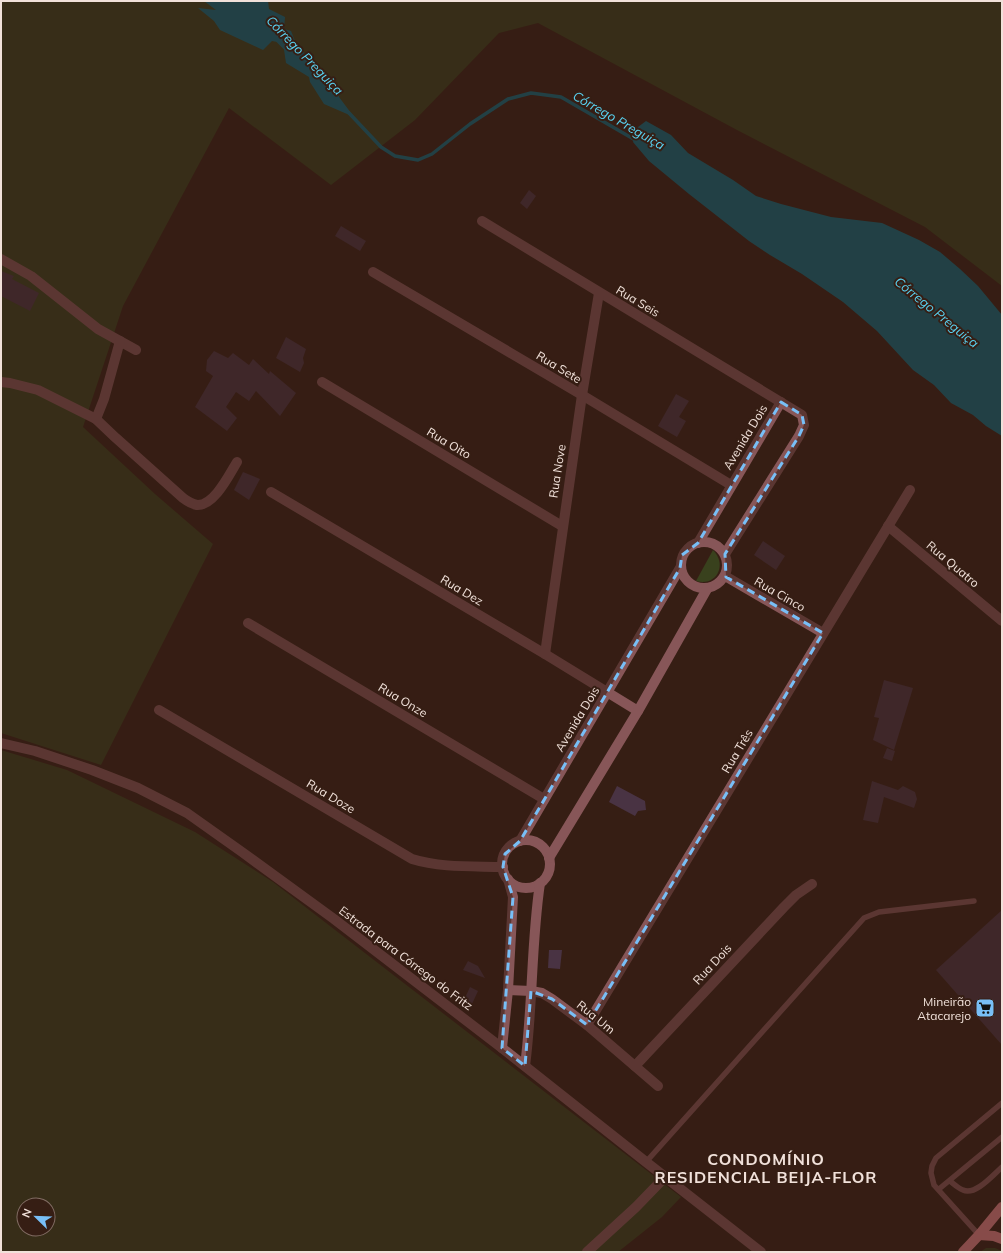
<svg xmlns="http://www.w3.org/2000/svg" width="1003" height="1253" font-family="Mulish,sans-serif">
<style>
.green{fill:#39411d;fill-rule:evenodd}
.water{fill:#0b6c80}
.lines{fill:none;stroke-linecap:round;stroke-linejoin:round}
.stream{stroke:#0b6c80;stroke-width:3.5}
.building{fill:#493343}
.lane{stroke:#875658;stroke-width:5.5}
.street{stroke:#875658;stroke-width:10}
.primary{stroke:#e8848a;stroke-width:10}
.marked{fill:none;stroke:#78bff7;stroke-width:3;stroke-dasharray:8 5;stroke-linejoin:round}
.labels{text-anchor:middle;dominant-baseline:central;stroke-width:4;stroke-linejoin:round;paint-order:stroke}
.street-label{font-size:12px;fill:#f1e1da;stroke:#361e14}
.poi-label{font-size:12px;fill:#f1e1da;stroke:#361e14;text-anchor:end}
.water-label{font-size:13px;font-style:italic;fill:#59d2f1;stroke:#361e14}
.district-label{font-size:16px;font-weight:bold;letter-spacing:1px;fill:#f1e1da;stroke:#361e14}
</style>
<rect width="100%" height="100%" fill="#361e14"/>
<g class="green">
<path d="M 1,1 L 1002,1 L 1002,286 L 925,227 L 737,130 L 538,23 L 499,33 L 415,120 L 331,185 L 229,108 L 123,306 L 83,427 L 155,494 L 213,544 L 101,765 L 1,733 Z"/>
<path d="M 713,550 C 728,565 716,587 696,581 Z"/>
<path d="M 1,750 L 67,770 L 195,832 L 273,882 L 681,1197 L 662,1217 L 618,1252 L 1,1252 ZM 24,1205 L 48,1205 L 48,1229 L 24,1229 Z"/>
<path d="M 986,1248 L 995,1248 L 1002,1251 L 1002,1252 L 980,1252 Z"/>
</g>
<g class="water">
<path d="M 204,1 L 268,1 L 269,9 L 285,17 L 284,29 L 291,31 L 295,41 L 325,80 L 340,88 L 339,97 L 354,117 L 324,104 L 310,82 L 309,77 L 286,63 L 283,43 L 272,41 L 263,50 L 220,30 L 214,21 L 198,8 L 216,10 Z"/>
<path d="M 646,121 L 671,135 L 688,153 L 733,180 L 756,196 L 781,204 L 831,217 L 882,223 L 919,240 L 940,252 L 960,269 L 978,286 L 1002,315 L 1002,436 L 986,426 L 973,415 L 951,403 L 934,385 L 913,370 L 877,331 L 843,302 L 802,274 L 770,255 L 749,241 L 689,194 L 649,161 L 633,142 L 638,127 Z"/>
</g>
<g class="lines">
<g class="stream">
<path d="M 277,40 L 287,50"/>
<path d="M 349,113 L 381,147 L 395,156 L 418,160 L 432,154 L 470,124 L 508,99 L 531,93 L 561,97 L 637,141"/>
</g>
</g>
<g class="building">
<path d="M 529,190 L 536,196 L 527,209 L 520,203 Z"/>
<path d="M 341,226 L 366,241 L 360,251 L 335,236 Z"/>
<path d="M 1,271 L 14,276 L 12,279 L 39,293 L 30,311 L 1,296 Z"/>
<path d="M 286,337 L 306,349 L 303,358 L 304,363 L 300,372 L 276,358 Z"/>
<path d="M 214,351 L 228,358 L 233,353 L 249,365 L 253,359 L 269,374 L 270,371 L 296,393 L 280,416 L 256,391 L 249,401 L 236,392 L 226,407 L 237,418 L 227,431 L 195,407 L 213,376 L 206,371 L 207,360 Z"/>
<path d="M 676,394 L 689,401 L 679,417 L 686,421 L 677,437 L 658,426 Z"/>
<path d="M 243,472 L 260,479 L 249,500 L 234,490 Z"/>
<path d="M 763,541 L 785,556 L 776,570 L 754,555 Z"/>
<path d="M 884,680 L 913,688 L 894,750 L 873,740 L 879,718 L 874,717 Z"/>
<path d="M 887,748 L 895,751 L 892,761 L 883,758 Z"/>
<path d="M 872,781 L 898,790 L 903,786 L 915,792 L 917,799 L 914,808 L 884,797 L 878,823 L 863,820 Z"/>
<path d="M 617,786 L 645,801 L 646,810 L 638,811 L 635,816 L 609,802 Z"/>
<path d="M 1002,910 L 1002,1045 L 936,970 Z"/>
<path d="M 549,950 L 562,950 L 560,969 L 548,968 Z"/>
<path d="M 468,961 L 478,966 L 485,978 L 463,970 Z"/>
<path d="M 470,987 L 478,991 L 472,1004 L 464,1000 Z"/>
</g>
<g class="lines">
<g class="lane">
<path d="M 646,1162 L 864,918 L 879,912 L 974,901"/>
<path d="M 950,1181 C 954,1184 958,1188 963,1190 C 975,1196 993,1175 1002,1167"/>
<path d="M 939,1189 L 1002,1137"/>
<path d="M 979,1235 L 934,1185 L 931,1173 L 932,1166 L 936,1158 L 1002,1103"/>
</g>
<g class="street">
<path d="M 482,221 L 802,415 L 804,425 L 799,436 L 725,554"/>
<path d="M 1,259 L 31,276 L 98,329 L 136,350"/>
<path d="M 373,272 L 582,395 L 731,485"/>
<path d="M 1,382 L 10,383 L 38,390 L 96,419 L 116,438 L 183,498 C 187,501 192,504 197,505 C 214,506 229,475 237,462"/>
<path d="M 322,382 L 562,526"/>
<path d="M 96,419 L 104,399 L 120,341"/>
<path d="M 271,492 L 545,654 L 638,711"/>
<path d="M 888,526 L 1002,621"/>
<circle cx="704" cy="565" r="23"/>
<path d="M 698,543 L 781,402"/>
<path d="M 725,576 L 823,633"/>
<path d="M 248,623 L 544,799"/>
<path d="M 545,654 L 582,395 L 599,293"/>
<path d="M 159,710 L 412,859 C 441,868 473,866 503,867"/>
<path d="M 1,743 L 35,751 L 92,770 L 138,788 L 187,813 L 242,852 L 334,919 L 502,1048 L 646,1162 L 761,1252"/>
<circle cx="526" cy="864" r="24"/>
<path d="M 520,841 L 680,568"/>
<path d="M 549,858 L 638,711 L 707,589"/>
<path d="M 508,990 L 531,991 L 542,993 L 552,999 L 587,1025 L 658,1086"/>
<path d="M 587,1025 L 910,490"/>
<path d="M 502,1048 L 508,990 L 513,897 L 508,879"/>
<path d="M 525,1066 C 533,1005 531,944 540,883"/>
<path d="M 635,1066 L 784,907 L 796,895 L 812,884"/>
<path d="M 587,1252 L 636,1207 L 665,1177"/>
</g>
<g class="primary">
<path d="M 979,1235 L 994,1236 L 1002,1239"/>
<path d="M 963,1252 L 979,1235 L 1002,1207"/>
</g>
</g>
<path d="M0 0H1003V1253H0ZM 781,402 L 802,415 L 804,425 L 799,436 L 725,554 L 726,577 L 823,633 L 587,1025 L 552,999 L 531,991 L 525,1066 L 502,1048 L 513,897 L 503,867 L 505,854 L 520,841 L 680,568 L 682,555 L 698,543 Z" fill="#361e14" fill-opacity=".55" fill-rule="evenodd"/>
<path class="marked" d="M 781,402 L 802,415 L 804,425 L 799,436 L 725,554 L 726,577 L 823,633 L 587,1025 L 552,999 L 531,991 L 525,1066 L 502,1048 L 513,897 L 503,867 L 505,854 L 520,841 L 680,568 L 682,555 L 698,543 Z"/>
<defs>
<symbol id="supermarket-square" viewBox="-11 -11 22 22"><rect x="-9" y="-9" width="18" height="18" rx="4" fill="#78bff7" stroke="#361e14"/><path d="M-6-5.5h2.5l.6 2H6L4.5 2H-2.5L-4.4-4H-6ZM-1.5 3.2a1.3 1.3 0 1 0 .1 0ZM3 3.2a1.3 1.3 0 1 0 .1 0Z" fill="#111"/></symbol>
</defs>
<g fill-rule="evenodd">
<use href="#supermarket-square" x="974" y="997" width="22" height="22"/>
</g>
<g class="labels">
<g class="street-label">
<text transform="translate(638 301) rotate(31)">Rua Seis</text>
<text transform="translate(559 367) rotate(31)">Rua Sete</text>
<text transform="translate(745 437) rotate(-59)">Avenida Dois</text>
<text transform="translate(449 443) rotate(31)">Rua Oito</text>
<text transform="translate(557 471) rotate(-81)">Rua Nove</text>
<text transform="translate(953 564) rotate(40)">Rua Quatro</text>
<text transform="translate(462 590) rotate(31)">Rua Dez</text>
<text transform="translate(780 594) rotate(30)">Rua Cinco</text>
<text transform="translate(403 700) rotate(31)">Rua Onze</text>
<text transform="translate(577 719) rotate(-59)">Avenida Dois</text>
<text transform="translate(737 751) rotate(-59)">Rua Três</text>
<text transform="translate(331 796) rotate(31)">Rua Doze</text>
<text transform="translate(406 958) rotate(37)">Estrada para Córrego do Fritz</text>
<text transform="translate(712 964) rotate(-47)">Rua Dois</text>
<text transform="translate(596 1017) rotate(39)">Rua Um</text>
</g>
<g class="poi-label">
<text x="971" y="1001">Mineirão<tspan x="971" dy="14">Atacarejo</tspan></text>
</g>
<g class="water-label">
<text transform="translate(305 55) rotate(46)">Córrego Preguiça</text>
<text transform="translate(619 120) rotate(30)">Córrego Preguiça</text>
<text transform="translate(937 312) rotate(39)">Córrego Preguiça</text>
</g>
<g class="district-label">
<text x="766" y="1159">CONDOMÍNIO<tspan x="766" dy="18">RESIDENCIAL BEIJA-FLOR</tspan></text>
</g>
</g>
<rect width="1003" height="1253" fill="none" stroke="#f1e1da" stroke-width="4"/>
<g transform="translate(36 1217) rotate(293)"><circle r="19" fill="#361e14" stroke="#816c63"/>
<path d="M0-3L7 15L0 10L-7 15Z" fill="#78bff7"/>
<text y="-6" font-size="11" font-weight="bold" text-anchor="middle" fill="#f1e1da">N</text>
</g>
</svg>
